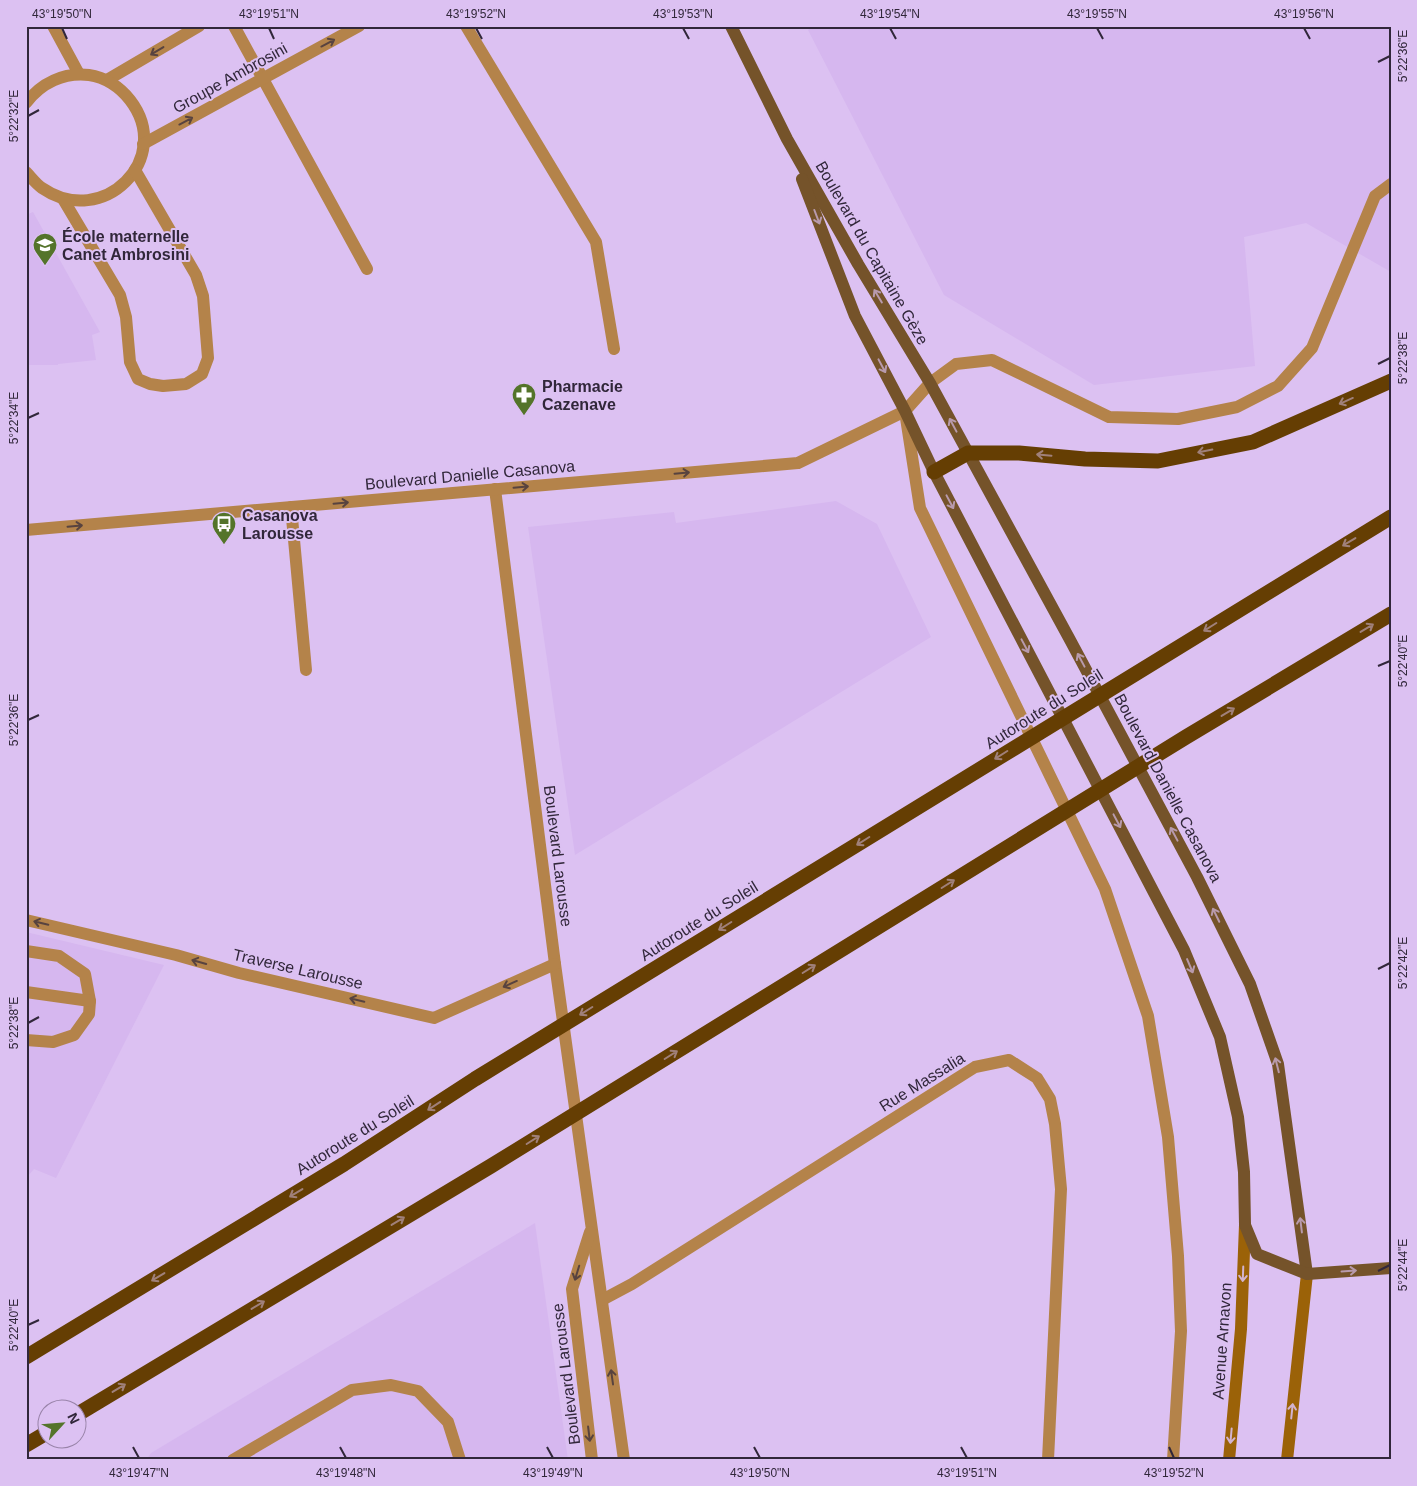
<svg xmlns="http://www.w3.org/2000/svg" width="1417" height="1486" font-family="Arial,sans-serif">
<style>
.built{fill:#d6b7ef}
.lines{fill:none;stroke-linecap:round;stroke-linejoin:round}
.service{stroke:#b4834a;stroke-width:12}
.minor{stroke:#b4834a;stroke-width:12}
.tertiary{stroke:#b4834a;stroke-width:12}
.secondary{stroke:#9b6208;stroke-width:12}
.primary{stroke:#75532a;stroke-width:12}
.motorway{stroke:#653e03;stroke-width:15}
.oneway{stroke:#58433f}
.oneway2{stroke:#b89aac}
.oneway3{stroke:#a0807a}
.oneway4{stroke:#d2b3cf}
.ticks{fill:none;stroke:#31273a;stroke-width:2}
.labels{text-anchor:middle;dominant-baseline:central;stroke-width:4;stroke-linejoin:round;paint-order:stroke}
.street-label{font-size:16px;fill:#31273a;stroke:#dcc1f2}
.poi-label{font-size:16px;font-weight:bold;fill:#31273a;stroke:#dcc1f2;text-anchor:start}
.neatline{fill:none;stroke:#31273a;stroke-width:2}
.ticks-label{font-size:12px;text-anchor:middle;fill:#31273a}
</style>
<rect width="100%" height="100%" fill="#dcc1f2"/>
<g class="built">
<path d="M 813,26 L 1391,26 L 1391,272 L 1306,223 L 1244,237 L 1255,366 L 1094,385 L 944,295 L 808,30 Z"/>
<path d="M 33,212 L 100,332 L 92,335 L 96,360 L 58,364 L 58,365 L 26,365 L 26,215 Z"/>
<path d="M 836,501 L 877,524 L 931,637 L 575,855 L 528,527 L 674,512 L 676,523 Z"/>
<path d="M 26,932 L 164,965 L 56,1178 L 34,1169 L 26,1178 Z"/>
<path d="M 535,1223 L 568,1460 L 146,1460 L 151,1453 Z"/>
</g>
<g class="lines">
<g class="service">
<path d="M 53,26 L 79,74"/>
<path d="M 234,26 L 367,269"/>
<path d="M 466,26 L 596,242 L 614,349"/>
<path d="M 107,80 L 199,26"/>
<path d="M 26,103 C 41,83 64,72 89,75 C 105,77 120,87 130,100 C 175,158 103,230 42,188 C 36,184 31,177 26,172"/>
<path d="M 143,144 L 359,26"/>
<path d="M 63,199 L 120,295 L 126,317 L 130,362 L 138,379 L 150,384 L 163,386 L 186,384 L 202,374 L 208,358 L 203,296 L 196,275 L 135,170"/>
<path d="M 930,383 L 956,364 L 992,360 L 1109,417 L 1178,419 L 1237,407 L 1278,386 L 1312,348 L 1375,196 L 1391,184"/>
<path d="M 906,418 L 920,508 L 1105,889 L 1148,1016 L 1168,1137 L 1178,1256 L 1181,1331 L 1173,1460"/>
<path d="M 291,507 L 306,670"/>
<path d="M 26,951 L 59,956 L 85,974 L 90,1001 L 89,1014 L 74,1035 L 53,1042 L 26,1040"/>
<path d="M 26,992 L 90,1001"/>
<path d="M 233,1460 L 352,1390 L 391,1385 L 418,1391 L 448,1422 L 460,1460"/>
</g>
<g class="minor">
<path d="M 495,489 L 555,964 L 624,1460"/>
<path d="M 26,920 L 176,955 L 239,973 L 434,1018 L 555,964"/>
<path d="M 590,1232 L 572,1289 L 592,1460"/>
<path d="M 602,1300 L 632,1284 L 975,1067 L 1009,1060 L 1037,1078 L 1050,1099 L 1055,1124 L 1061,1189 L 1048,1460"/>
</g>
<path class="tertiary" d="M 26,530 L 798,463 L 905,411 L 930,383"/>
<g class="secondary">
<path d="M 1229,1460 L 1241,1329 L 1245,1225"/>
<path d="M 1287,1460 L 1307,1274"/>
</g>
<g class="primary">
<path d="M 731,26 L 787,139 L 858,264 L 930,383 L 1069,638 L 1197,877 L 1250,984 L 1278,1064 L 1307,1274"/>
<path d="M 802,179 L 855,316 L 905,411 L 934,472 L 1184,950 L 1220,1037 L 1238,1117 L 1244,1172 L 1245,1225 L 1257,1254 L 1307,1274 L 1391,1268"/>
</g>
<g class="motorway">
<path d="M 934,472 L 968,453 L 1019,453 L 1085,459 L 1158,461 L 1253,442 L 1391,381"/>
<path d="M 26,1357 L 344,1164 L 475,1079 L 1391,517"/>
<path d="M 78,1414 L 491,1166 L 1186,737 L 1391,614"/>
<path d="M 26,1445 L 48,1432"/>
</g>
</g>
<defs><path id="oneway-shaft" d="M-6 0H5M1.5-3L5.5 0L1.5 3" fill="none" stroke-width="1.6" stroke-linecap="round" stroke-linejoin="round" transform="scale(1.25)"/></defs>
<g class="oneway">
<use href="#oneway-shaft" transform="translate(328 43) rotate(-28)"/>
<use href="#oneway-shaft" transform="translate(157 51) rotate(149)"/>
<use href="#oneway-shaft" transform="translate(186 121) rotate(-28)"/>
<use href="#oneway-shaft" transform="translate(682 473) rotate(-5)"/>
<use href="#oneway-shaft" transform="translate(521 487) rotate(-5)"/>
<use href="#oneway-shaft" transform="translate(341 503) rotate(-5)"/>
<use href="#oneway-shaft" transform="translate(75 526) rotate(-5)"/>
<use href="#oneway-shaft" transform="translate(41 923) rotate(-167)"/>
<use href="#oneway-shaft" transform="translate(199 962) rotate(-164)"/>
<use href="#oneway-shaft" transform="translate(510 984) rotate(156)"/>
<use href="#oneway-shaft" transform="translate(357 1000) rotate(-167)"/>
<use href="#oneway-shaft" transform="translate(577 1273) rotate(107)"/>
<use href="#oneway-shaft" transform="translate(612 1377) rotate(-98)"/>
<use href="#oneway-shaft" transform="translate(589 1434) rotate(83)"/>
</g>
<g class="oneway2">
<use href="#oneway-shaft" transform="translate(817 217) rotate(69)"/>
<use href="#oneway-shaft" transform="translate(878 296) rotate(-121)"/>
<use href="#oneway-shaft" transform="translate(882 366) rotate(62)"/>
<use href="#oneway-shaft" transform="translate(953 425) rotate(-118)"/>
<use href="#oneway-shaft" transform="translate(950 502) rotate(62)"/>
<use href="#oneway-shaft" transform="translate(1025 646) rotate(62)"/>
<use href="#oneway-shaft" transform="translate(1081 660) rotate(-118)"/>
<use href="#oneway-shaft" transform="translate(1117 821) rotate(62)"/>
<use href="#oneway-shaft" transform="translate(1174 834) rotate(-118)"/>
<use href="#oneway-shaft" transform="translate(1216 915) rotate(-116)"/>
<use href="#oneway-shaft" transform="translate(1190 966) rotate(67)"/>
<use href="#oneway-shaft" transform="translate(1277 1065) rotate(-104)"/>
<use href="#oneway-shaft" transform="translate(1301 1225) rotate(-97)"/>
<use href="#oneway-shaft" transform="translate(1349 1271) rotate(-4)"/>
</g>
<g class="oneway3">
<use href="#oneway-shaft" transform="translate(1346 401) rotate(156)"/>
<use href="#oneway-shaft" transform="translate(1205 451) rotate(169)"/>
<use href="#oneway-shaft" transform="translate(1044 455) rotate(-175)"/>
<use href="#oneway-shaft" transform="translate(1349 542) rotate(149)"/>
<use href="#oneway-shaft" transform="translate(1210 627) rotate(148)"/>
<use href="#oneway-shaft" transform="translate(1367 628) rotate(-31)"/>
<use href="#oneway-shaft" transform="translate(1228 712) rotate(-31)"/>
<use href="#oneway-shaft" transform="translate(1001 755) rotate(148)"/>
<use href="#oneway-shaft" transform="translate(863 841) rotate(148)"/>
<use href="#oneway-shaft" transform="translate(948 884) rotate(-32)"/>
<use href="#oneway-shaft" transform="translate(725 926) rotate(148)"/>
<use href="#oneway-shaft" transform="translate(809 969) rotate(-32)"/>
<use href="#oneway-shaft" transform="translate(586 1011) rotate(148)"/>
<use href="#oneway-shaft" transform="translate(671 1055) rotate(-32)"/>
<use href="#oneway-shaft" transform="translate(434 1106) rotate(147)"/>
<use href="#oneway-shaft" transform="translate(533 1140) rotate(-32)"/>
<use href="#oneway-shaft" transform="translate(296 1193) rotate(149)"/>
<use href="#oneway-shaft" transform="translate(398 1221) rotate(-31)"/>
<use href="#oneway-shaft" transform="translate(158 1277) rotate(149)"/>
<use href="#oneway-shaft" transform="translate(258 1305) rotate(-31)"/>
<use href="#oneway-shaft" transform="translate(119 1388) rotate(-31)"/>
</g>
<g class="oneway4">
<use href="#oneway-shaft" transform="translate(1243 1274) rotate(92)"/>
<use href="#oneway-shaft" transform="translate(1292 1411) rotate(-84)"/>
<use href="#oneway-shaft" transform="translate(1231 1436) rotate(95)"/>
</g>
<path class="ticks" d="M 62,28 L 67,39M 269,28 L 274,39M 476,28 L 482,39M 683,28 L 689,39M 890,28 L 896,39M 1097,28 L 1103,39M 1304,28 L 1310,39M 1378,62 L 1390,56M 28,116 L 39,110M 1378,364 L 1390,358M 28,418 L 39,413M 1378,666 L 1390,661M 28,720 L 39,715M 1378,969 L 1390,963M 28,1023 L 39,1017M 1378,1271 L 1390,1265M 28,1325 L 39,1320M 133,1447 L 139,1458M 340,1447 L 346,1458M 547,1447 L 553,1458M 754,1447 L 760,1458M 961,1447 L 967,1458M 1169,1447 L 1174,1458"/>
<defs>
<symbol id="school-pin" viewBox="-11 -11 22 30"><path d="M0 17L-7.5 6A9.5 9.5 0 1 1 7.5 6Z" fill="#54742a" stroke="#dcc1f2"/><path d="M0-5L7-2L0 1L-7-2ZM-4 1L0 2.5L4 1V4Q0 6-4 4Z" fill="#fff"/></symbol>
<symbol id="pharmacy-pin" viewBox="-11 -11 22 30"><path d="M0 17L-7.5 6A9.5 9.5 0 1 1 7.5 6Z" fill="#54742a" stroke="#dcc1f2"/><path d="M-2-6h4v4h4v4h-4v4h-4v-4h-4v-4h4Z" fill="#fff"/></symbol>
<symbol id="bus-pin" viewBox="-11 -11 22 30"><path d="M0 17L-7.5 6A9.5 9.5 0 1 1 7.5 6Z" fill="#54742a" stroke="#dcc1f2"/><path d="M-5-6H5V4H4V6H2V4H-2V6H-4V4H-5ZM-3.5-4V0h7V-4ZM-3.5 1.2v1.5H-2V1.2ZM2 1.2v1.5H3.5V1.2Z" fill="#fff"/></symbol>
</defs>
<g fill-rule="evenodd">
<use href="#school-pin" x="31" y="231" width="28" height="38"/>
<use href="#pharmacy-pin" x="510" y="381" width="28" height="38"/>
<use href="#bus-pin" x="210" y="510" width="28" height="38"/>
</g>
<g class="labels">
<g class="street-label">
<text transform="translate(230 78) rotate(-29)">Groupe Ambrosini</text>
<text transform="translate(872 253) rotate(60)">Boulevard du Capitaine Gèze</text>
<text transform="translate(470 475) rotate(-5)">Boulevard Danielle Casanova</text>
<text transform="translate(1044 709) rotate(-32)">Autoroute du Soleil</text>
<text transform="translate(1168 788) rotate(62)">Boulevard Danielle Casanova</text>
<text transform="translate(558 856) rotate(83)">Boulevard Larousse</text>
<text transform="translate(699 921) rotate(-32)">Autoroute du Soleil</text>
<text transform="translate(298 969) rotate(13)">Traverse Larousse</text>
<text transform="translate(922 1082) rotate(-32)">Rue Massalia</text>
<text transform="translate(355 1135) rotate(-32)">Autoroute du Soleil</text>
<text transform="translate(1222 1341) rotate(-86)">Avenue Arnavon</text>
<text transform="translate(566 1374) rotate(-97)">Boulevard Larousse</text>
</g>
<g class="poi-label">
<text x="62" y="236">École maternelle<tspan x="62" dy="18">Canet Ambrosini</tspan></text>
<text x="542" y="386">Pharmacie<tspan x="542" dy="18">Cazenave</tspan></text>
<text x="242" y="515">Casanova<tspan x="242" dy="18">Larousse</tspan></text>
</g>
</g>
<rect width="1417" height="1486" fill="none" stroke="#dcc1f2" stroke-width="55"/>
<g transform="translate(62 1424) rotate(64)"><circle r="24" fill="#dcc1f2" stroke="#9883a8"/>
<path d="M0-4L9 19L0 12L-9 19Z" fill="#54742a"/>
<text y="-8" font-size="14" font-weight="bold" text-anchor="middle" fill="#31273a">N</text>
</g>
<rect x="28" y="28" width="1362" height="1430" class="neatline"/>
<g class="ticks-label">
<text x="62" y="18">43°19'50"N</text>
<text x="269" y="18">43°19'51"N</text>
<text x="476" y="18">43°19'52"N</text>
<text x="683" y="18">43°19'53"N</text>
<text x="890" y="18">43°19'54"N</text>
<text x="1097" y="18">43°19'55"N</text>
<text x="1304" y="18">43°19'56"N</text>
<text transform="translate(1403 56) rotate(-90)" y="4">5°22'36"E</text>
<text transform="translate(14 116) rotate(-90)" y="4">5°22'32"E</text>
<text transform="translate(1403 358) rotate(-90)" y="4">5°22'38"E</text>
<text transform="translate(14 418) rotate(-90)" y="4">5°22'34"E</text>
<text transform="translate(1403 661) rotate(-90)" y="4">5°22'40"E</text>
<text transform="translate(14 720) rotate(-90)" y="4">5°22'36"E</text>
<text transform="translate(1403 963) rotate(-90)" y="4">5°22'42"E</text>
<text transform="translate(14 1023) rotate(-90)" y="4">5°22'38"E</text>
<text transform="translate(1403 1265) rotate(-90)" y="4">5°22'44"E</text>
<text transform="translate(14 1325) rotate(-90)" y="4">5°22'40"E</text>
<text x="139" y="1477">43°19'47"N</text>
<text x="346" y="1477">43°19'48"N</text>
<text x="553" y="1477">43°19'49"N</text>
<text x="760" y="1477">43°19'50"N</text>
<text x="967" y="1477">43°19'51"N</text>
<text x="1174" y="1477">43°19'52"N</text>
</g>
</svg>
